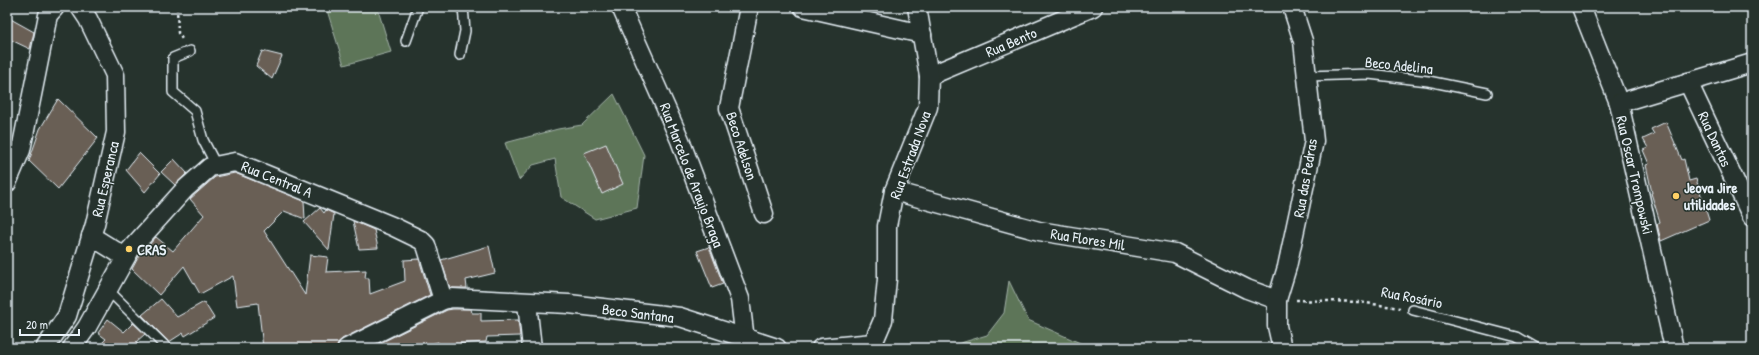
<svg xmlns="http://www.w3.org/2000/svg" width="1759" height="355" font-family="'Patrick Hand',sans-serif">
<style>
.green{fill:#5d7458;stroke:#a2b2a8}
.building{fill:#695e54;stroke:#e8f1f8}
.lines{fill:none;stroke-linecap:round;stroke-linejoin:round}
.lane-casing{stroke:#e8f1f8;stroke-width:12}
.street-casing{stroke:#e8f1f8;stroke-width:21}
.path{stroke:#e8f1f8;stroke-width:2.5;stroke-dasharray:3 3;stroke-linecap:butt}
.lane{stroke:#26332d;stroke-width:9}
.street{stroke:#26332d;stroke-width:18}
.poi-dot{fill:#ffd166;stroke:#26332d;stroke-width:1.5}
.labels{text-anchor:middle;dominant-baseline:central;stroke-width:3;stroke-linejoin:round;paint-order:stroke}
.street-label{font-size:15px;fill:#e8f1f8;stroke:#26332d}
.poi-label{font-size:15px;font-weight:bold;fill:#e8f1f8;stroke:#26332d;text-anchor:start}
</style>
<rect width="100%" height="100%" fill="#26332d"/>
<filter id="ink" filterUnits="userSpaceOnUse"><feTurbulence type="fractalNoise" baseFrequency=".025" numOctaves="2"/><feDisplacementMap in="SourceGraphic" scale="8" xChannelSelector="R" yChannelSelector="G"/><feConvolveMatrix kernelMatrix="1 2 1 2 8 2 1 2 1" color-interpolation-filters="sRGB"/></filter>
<g filter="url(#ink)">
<g class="green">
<path d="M 326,7 L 377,7 L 391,52 L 344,65 Z"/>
<path d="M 614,94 L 644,155 L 637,208 L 595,219 L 561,197 L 555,159 L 533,165 L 519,180 L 505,143 L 558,129 L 582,125 Z"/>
<path d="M 1009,281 L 1028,320 L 1087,346 L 1088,348 L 950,348 L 954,345 L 987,335 L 1004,313 Z"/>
</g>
<g class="building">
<path d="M 7,17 L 34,32 L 30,49 L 7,38 Z"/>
<path d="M 262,51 L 282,56 L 272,79 L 256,66 Z"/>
<path d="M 58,99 L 98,138 L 58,189 L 29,161 L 40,129 Z"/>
<path d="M 1666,122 L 1682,160 L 1684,159 L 1689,181 L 1696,179 L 1709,220 L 1661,241 L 1657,224 L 1660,222 L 1651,193 L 1652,193 L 1646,165 L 1649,164 L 1643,150 L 1648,148 L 1643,139 L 1654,134 L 1651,129 Z"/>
<path d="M 606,144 L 623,184 L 602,194 L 584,153 Z"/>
<path d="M 139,153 L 160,174 L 145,192 L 126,170 Z"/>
<path d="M 174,159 L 187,173 L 175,185 L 161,172 Z"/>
<path d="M 235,173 L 304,201 L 305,219 L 284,211 L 264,231 L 305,295 L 310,255 L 328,257 L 326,272 L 366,270 L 365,278 L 369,278 L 370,294 L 405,281 L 404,260 L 419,259 L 430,295 L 342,339 L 338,343 L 337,348 L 263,348 L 258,303 L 237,306 L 233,276 L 200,294 L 184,266 L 159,295 L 132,269 L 139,256 L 156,237 L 173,251 L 204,215 L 190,199 L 215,177 Z"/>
<path d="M 320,208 L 324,213 L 326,210 L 334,214 L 329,250 L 304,222 Z"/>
<path d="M 353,221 L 374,230 L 378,248 L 359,249 Z"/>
<path d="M 489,246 L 495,273 L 466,280 L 467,288 L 450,288 L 441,260 Z"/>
<path d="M 709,247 L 723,284 L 712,288 L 697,251 Z"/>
<path d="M 161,299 L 177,317 L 204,302 L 214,318 L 185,336 L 183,333 L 169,342 L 142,315 Z"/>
<path d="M 453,309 L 471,309 L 472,313 L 481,313 L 481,321 L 518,320 L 520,336 L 487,337 L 486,342 L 439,345 L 438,342 L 418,348 L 370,348 L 447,310 Z"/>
<path d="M 108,319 L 124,332 L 133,323 L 145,334 L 136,342 L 143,348 L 97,348 L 106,339 L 98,333 Z"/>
</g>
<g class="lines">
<defs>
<g id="lane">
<path d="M 406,41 L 418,7"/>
<path d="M 190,51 L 173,58 L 173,92 L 195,111 L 203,140 L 216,165"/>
<path d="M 460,55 L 465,31 L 463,7"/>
<path d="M 1307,76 L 1369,74 L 1428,81 L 1487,93"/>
<path d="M 107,289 L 167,348"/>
<path d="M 1413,310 L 1517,337 L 1536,348"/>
</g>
<g id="street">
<path d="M 621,7 L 680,140 L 740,299 L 746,348"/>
<path d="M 749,7 L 729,108 L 764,214"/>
<path d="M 803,7 L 922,34"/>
<path d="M 1581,7 L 1619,103 L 1674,348"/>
<path d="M 929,76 L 1093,7"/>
<path d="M 1688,82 L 1752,217"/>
<path d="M 1619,103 L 1752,63"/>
<path d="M 7,183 L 21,150 L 48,15 L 55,7"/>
<path d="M 894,191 L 1039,231 L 1175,253 L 1247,289 L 1277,300"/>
<path d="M 91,236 L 125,257"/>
<path d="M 527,303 L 532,348"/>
<path d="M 45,348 L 67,316 L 95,224 L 116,132 L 115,75 L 88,19 L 80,7"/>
<path d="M 72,348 L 87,327 L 130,250 L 185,189 L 210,167 L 235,162 L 392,226 L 421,240 L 426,245 L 443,300"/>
<path d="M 347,348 L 443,300 L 452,298 L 569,304 L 680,317 L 777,348"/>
<path d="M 821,348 L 873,343"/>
<path d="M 871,348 L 883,320 L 887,279 L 887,226 L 894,191 L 928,107 L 929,76 L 917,7"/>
<path d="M 1282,348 L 1277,326 L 1277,300 L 1287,267 L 1314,141 L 1303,41 L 1292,7"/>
</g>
</defs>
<use href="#lane" class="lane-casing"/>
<use href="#street" class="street-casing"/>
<g class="path">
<path d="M 177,7 L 178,33 L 182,39"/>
<path d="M 1296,300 L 1359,302 L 1400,308"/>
</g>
<use href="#lane" class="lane"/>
<use href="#street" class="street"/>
</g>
</g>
<g class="poi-dot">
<circle cx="1676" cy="196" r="4"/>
<circle cx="129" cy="249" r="4"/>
</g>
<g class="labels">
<g class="street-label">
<text transform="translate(1011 42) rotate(-23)">Rua Bento</text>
<text transform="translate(1399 65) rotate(6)">Beco Adelina</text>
<text transform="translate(1715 139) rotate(65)">Rua Dantas</text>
<text transform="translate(742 146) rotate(72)">Beco Adelson</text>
<text transform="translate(910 155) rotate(-70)">Rua Estrada Nova</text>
<text transform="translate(692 175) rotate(69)">Rua Marcelo de Araujo Braga</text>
<text transform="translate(1635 175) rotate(77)">Rua Oscar Trompowski</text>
<text transform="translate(1305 178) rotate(-80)">Rua das Pedras</text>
<text transform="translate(105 179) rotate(-77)">Rua Esperanca</text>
<text transform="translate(277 179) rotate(22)">Rua Central A</text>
<text transform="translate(1088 239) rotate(9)">Rua Flores Mil</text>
<text transform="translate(1412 297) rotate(11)">Rua Rosário</text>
<text transform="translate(638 313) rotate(7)">Beco Santana</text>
</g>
<g class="poi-label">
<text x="1684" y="187">Jeova Jire<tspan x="1684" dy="17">utilidades</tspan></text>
<text x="137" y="249">CRAS</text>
</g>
</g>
<rect width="1759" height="355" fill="none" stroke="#26332d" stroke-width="24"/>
<rect x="12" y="12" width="1735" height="331" fill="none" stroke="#e8f1f8" stroke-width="1.5" filter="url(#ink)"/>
<path d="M20 329v6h59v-6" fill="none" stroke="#e8f1f8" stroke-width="2"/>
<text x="26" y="329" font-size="12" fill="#e8f1f8" stroke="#26332d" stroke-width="3" paint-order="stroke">20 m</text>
</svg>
